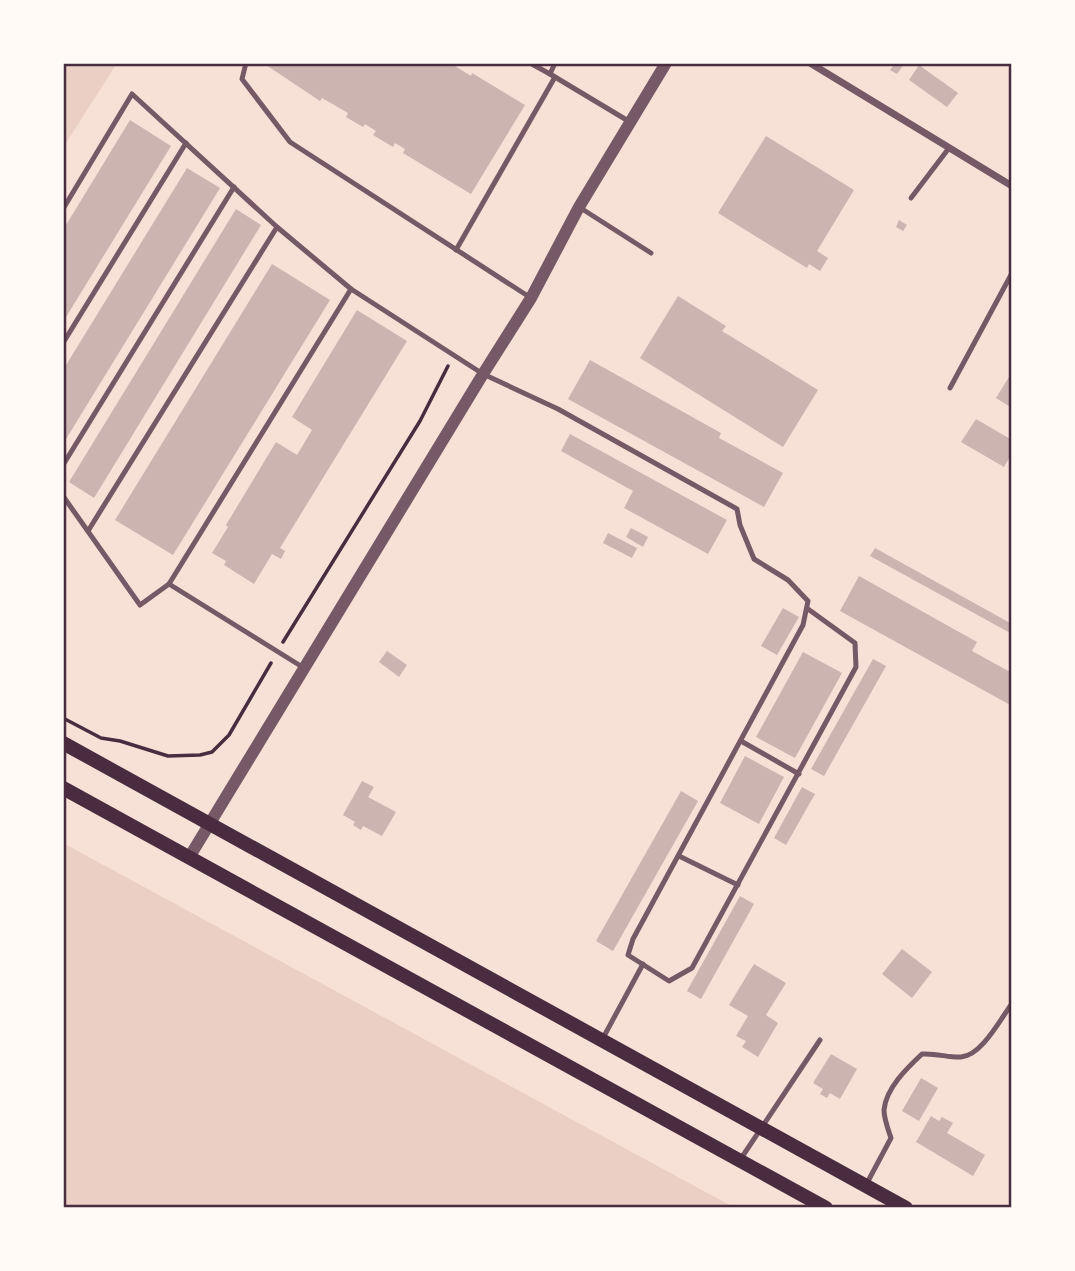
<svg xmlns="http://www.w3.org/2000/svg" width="1075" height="1271" font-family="'Exo 2',sans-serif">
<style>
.green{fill:#ebcfc5}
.building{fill:#ccb4b1}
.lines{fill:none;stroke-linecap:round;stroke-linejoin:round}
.path{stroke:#4a2c40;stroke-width:3.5}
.service{stroke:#755966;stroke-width:5}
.minor{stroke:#755966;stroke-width:7}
.tertiary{stroke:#755966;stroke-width:12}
.secondary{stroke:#4a2c40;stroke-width:14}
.neatline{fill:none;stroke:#4a2c40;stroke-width:2.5}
</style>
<rect width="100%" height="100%" fill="#f7e1d7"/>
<g class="green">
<path d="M 63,63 L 117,63 L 63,148 Z"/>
<path d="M 63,843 L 735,1208 L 63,1208 Z"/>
</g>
<g class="building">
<path d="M 263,63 L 450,63 L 471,76 L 472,73 L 525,105 L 471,194 L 403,153 L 405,149 L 395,143 L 393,147 L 373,135 L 376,131 L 365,124 L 363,127 L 346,117 L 348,113 L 322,98 L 320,101 Z"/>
<path d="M 895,63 L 905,63 L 897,74 L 890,70 Z"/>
<path d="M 919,65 L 958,93 L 947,107 L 909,80 Z"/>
<path d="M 130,120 L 171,146 L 63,322 L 63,230 Z"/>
<path d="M 766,136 L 854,190 L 817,251 L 828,258 L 820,271 L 809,264 L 807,268 L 718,213 Z"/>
<path d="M 187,168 L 220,188 L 63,444 L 63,370 Z"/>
<path d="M 236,209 L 261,225 L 94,498 L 69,482 Z"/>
<path d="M 899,220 L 907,225 L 903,231 L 896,227 Z"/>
<path d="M 272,264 L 330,300 L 173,555 L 115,520 Z"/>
<path d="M 678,296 L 726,326 L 722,331 L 818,390 L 783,447 L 640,358 Z"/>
<path d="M 357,310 L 407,341 L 280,548 L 285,551 L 281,559 L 272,554 L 254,584 L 224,565 L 226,561 L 212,553 L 228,527 L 226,525 L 276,442 L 297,455 L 312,430 L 292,417 Z"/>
<path d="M 590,360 L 721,433 L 719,438 L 783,473 L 764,507 L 568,399 Z"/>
<path d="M 1012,372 L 1012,408 L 996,398 Z"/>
<path d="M 976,419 L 1012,440 L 1012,453 L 1004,467 L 961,442 Z"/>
<path d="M 570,434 L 727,520 L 708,554 L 624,508 L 633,491 L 561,451 Z"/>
<path d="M 631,528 L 648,537 L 643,547 L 626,537 Z"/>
<path d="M 608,533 L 637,548 L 632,558 L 603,543 Z"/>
<path d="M 875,548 L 1012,624 L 1012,634 L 870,556 Z"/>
<path d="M 859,576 L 977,642 L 972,651 L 1012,673 L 1012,706 L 840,611 Z"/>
<path d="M 783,608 L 799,617 L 777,655 L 761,646 Z"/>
<path d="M 387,651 L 407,665 L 399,677 L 379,662 Z"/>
<path d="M 803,652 L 842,673 L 795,758 L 756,737 Z"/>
<path d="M 873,659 L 886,666 L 824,776 L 811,769 Z"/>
<path d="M 745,756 L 784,777 L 759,824 L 720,803 Z"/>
<path d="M 362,781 L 374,787 L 368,797 L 396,812 L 382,836 L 363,826 L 361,830 L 353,825 L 355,822 L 343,815 Z"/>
<path d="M 802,787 L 815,794 L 786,845 L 774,838 Z"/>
<path d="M 681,791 L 698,801 L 613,951 L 596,941 Z"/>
<path d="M 740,896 L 754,904 L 701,999 L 687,991 Z"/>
<path d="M 902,949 L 932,972 L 912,998 L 882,974 Z"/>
<path d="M 754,964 L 786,983 L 766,1015 L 778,1023 L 758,1057 L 742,1047 L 746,1041 L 736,1036 L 748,1016 L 729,1005 Z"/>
<path d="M 831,1054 L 857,1069 L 840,1099 L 830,1093 L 827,1098 L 820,1094 L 823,1089 L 813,1083 Z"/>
<path d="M 921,1078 L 938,1088 L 919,1121 L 902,1111 Z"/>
<path d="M 931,1116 L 939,1121 L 942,1117 L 953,1123 L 947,1133 L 985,1155 L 973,1176 L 916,1142 Z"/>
</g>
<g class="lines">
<g class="path">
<path d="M 283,642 L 420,421 L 448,366"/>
<path d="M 63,718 L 101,738 L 120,741 L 168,756 L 200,755 L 212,752 L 229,735 L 271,663"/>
</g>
<g class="service">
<path d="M 246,63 L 242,79 L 290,142 L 531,298"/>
<path d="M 530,63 L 550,74 L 555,63"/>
<path d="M 550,74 L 630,122"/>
<path d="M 911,198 L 949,148"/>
<path d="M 579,207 L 651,253"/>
<path d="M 63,209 L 132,94 L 277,227 L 351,289 L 483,374 L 558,409 L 737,509 L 740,525 L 754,559 L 788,580 L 808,601 L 803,625 L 633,939 L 628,955 L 669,981 L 692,968 L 856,667 L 855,643 L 808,609"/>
<path d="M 456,250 L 555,77"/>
<path d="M 63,343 L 186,143"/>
<path d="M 950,388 L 1012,273"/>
<path d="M 63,465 L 234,187"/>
<path d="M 63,496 L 140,605 L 169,584 L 351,289"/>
<path d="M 88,531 L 277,227"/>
<path d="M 169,584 L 304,668"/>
<path d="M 741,741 L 799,774"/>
<path d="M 679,856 L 738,885"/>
<path d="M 603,1038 L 643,964"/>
<path d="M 740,1160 L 820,1040"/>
<path d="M 867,1183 L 891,1138 C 888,1129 884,1119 884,1110 C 886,1088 907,1068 922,1054 C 936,1053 950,1058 961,1057 C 981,1056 1000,1020 1011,1005"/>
</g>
<path class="minor" d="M 810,63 L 1012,186"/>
<path class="tertiary" d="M 190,856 L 483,374 L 531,298 L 579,207 L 666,63"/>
<g class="secondary">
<path d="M 63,743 L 906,1208"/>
<path d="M 63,788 L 826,1208"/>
</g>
</g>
<rect width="1075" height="1271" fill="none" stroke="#fffaf5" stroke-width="130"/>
<rect x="65" y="65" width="945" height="1141" class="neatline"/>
</svg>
